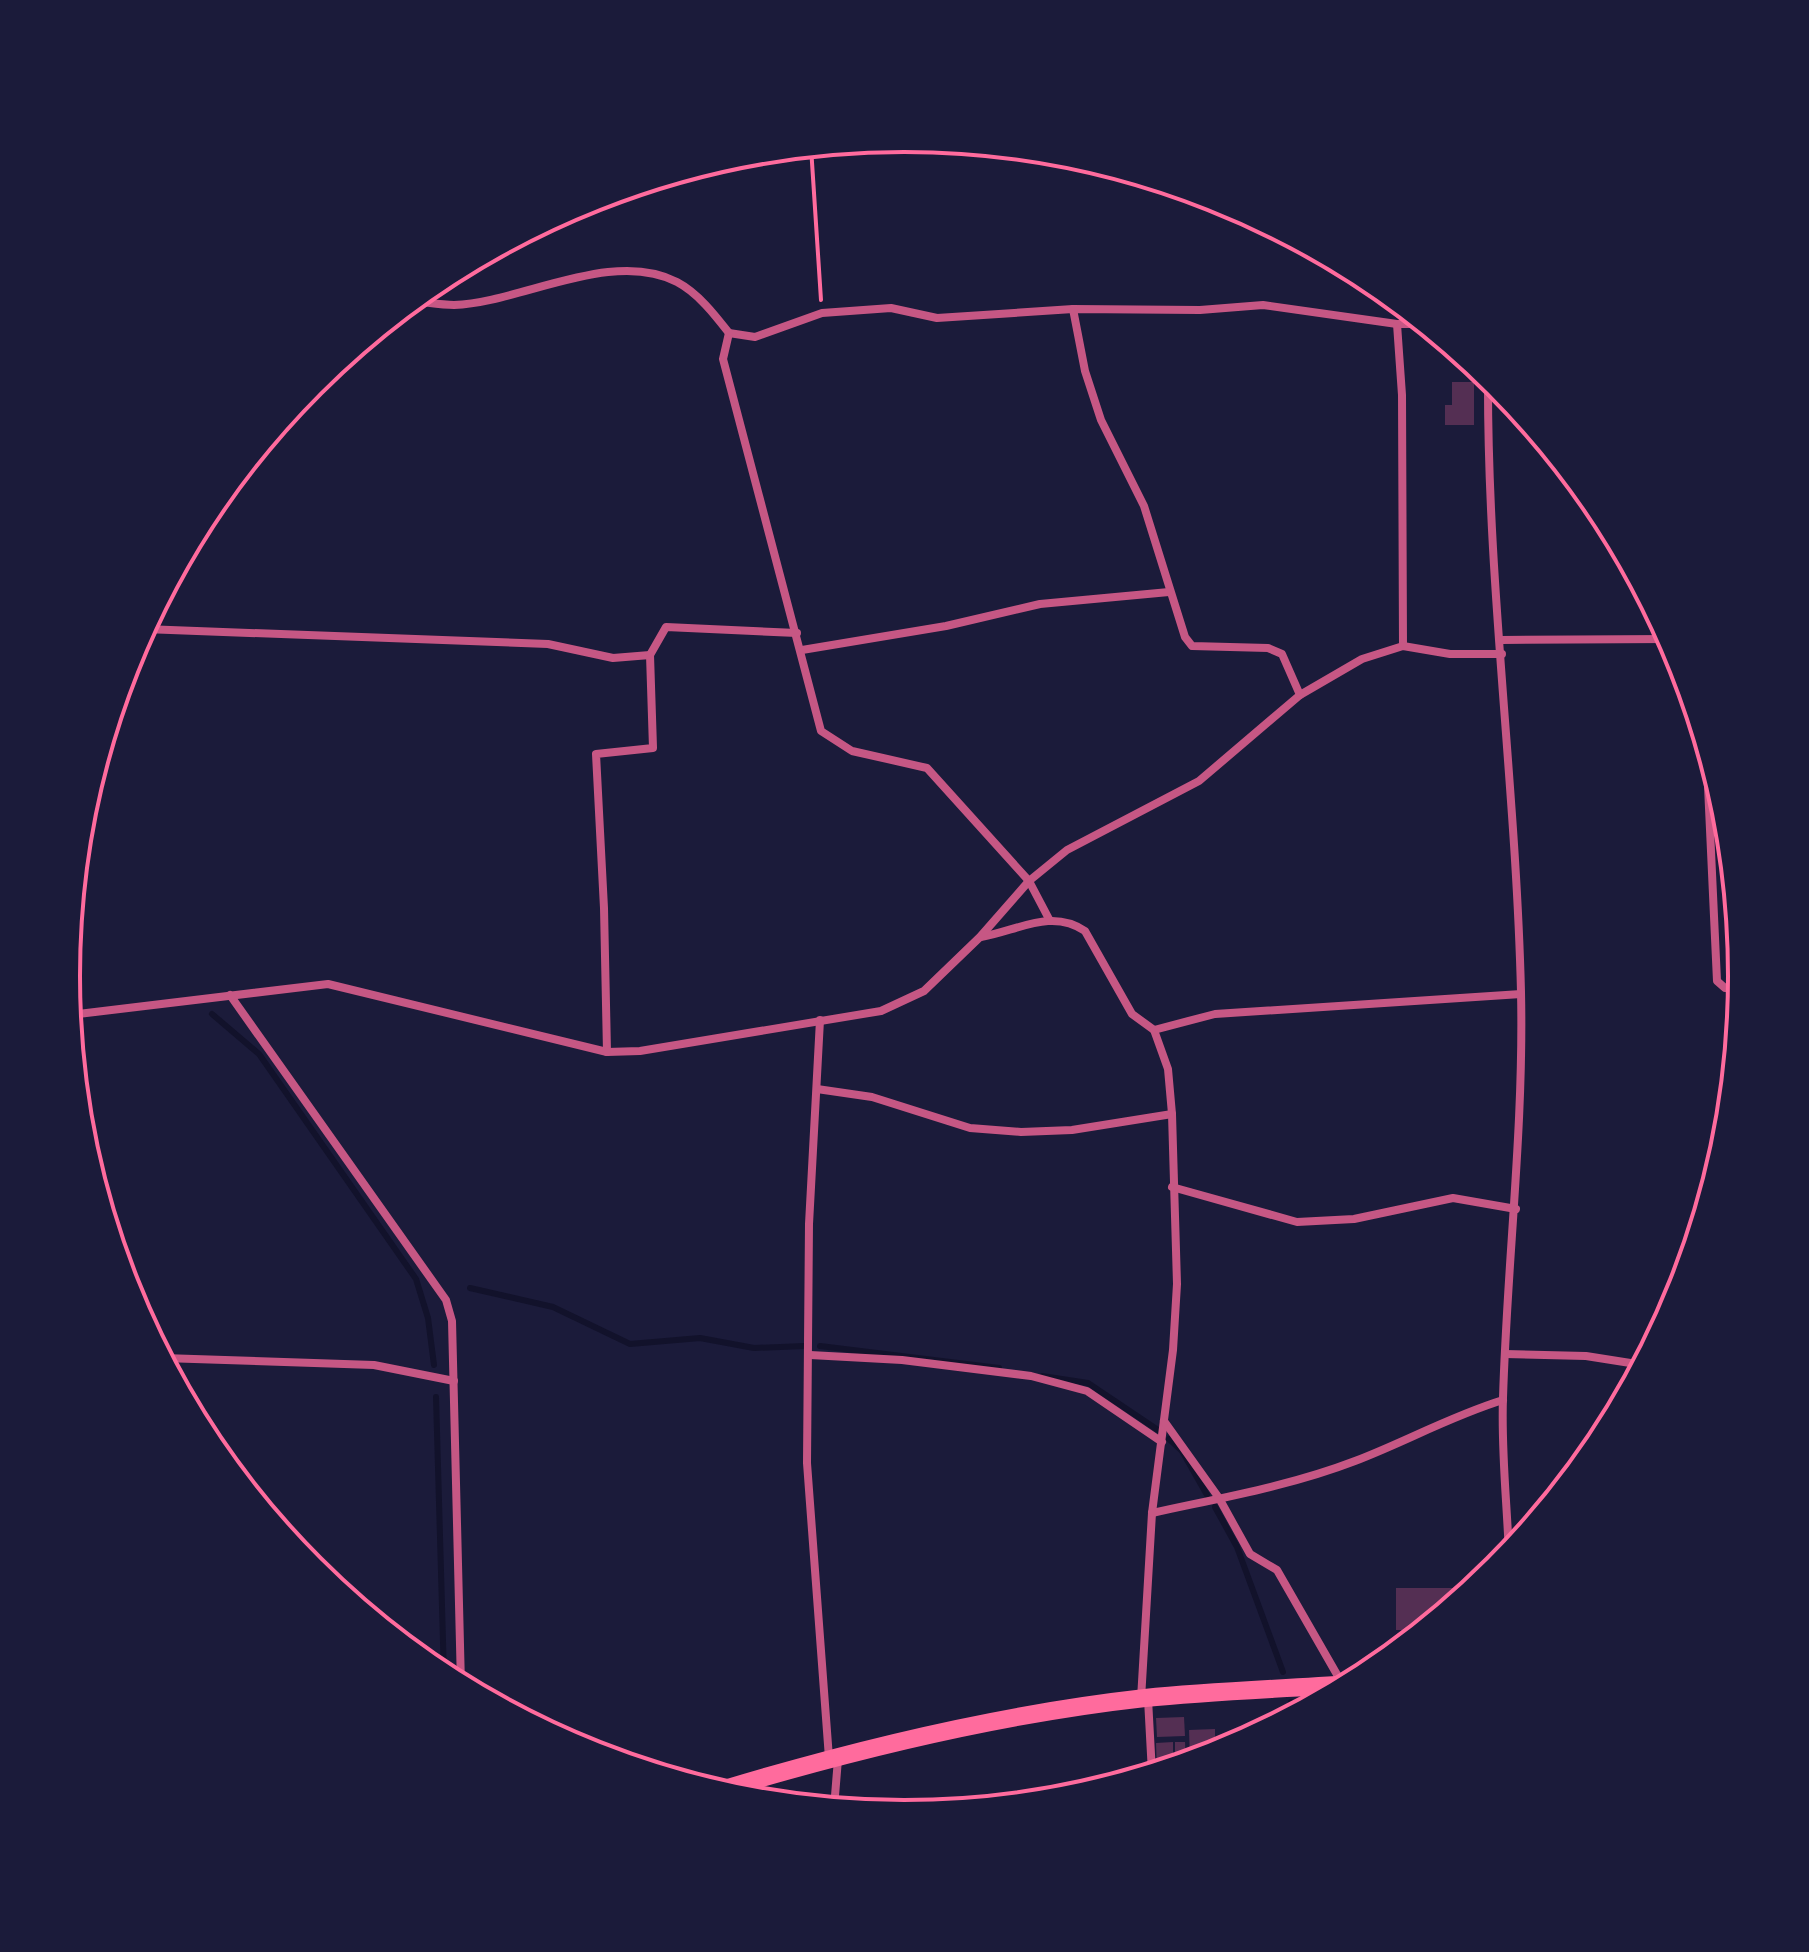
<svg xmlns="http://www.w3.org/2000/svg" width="1809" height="1952" font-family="'Sofia Sans Condensed',sans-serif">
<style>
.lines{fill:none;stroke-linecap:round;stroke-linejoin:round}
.stream{stroke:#12122b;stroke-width:6}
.building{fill:#542f53}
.path{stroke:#ff6b9d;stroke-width:4}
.minor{stroke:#c65784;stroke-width:8}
.primary{stroke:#ff6b9d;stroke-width:18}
.rim{fill:none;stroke:#ff6b9d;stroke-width:4}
</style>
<rect width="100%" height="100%" fill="#1b1b3a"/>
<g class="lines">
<g class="stream">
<path d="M 212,1014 L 259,1054 L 416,1279 L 428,1318 L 434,1365"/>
<path d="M 470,1288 L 553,1307 L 630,1344 L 700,1338 L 754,1348 L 805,1346"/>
<path d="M 820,1346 L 999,1368"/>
<path d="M 1042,1376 L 1088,1383 L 1158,1430"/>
<path d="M 436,1397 L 444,1676"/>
<path d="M 1169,1439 L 1182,1451 L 1207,1495"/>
<path d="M 1215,1507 L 1237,1547 L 1283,1672"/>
<path d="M 1291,1702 L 1295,1714"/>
</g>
</g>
<g class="building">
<path d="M 1460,352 L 1476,365 L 1476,369 L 1460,369 Z"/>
<path d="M 1452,382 L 1474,382 L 1474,425 L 1445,425 L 1445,405 L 1452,405 Z"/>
<path d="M 1493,1569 L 1493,1572 L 1477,1586 L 1476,1570 Z"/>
<path d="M 1396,1588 L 1458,1588 L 1458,1601 L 1423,1630 L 1396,1630 Z"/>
<path d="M 1184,1717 L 1185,1736 L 1157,1737 L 1156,1718 Z"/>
<path d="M 1215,1729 L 1215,1754 L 1190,1762 L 1189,1730 Z"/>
<path d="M 1257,1730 L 1258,1733 L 1228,1749 L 1225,1739 Z"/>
<path d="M 1173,1742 L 1173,1766 L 1157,1772 L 1156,1743 Z"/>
<path d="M 1175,1742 L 1185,1742 L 1186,1763 L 1175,1766 Z"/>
</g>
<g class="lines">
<path class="path" d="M 811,147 L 821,300"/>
<g class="minor">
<path d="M 411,301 C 425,302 440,305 454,305 C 520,303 612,248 677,282 C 698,293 715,315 729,333 L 755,337 L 822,313 L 891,308 L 937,318 L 1073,309 L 1200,310 L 1263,305 L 1397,324 L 1425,324"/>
<path d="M 1073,309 L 1085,371 L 1101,420 L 1144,506 L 1185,637 L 1192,646 L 1268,648 L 1282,654 L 1300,695"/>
<path d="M 1397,324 L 1402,395 L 1403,646"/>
<path d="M 729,333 L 723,359 L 821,731 L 852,751 L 927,768 L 1029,881 L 1049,919"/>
<path d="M 1488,376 C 1487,582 1516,787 1521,992 C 1524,1128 1507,1263 1503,1398 C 1501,1450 1507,1503 1509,1555"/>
<path d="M 144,629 L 548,644 L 613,658 L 650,655"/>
<path d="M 1501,640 L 1670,639"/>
<path d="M 802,650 L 946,626 L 1040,604 L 1169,592"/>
<path d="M 1706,743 L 1717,981 L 1725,988 L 1742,989"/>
<path d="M 981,937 C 1017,931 1051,908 1085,931 L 1132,1014 L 1154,1030 L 1168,1069 L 1172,1114 L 1177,1284 L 1173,1350 L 1152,1513 L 1141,1699"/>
<path d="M 230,995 L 446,1300 L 452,1321 L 461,1685"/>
<path d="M 69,1007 L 70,939"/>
<path d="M 70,1015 L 328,984 L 607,1052 L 640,1051 L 881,1011 L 924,991 L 980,937 L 1029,881 L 1067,850 L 1199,781 L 1300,695 L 1362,659 L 1403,646 L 1450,654 L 1502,654"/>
<path d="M 820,1020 L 809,1224 L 807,1463 L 829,1758"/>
<path d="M 1154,1030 L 1215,1014 L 1521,994"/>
<path d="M 607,1052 L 604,908 L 596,754 L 653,748 L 650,655 L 666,627 L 797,633"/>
<path d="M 817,1089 L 872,1097 L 970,1128 L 1021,1132 L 1072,1130 L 1172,1114"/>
<path d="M 1172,1187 L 1297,1222 L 1354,1219 L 1453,1198 L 1516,1209"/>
<path d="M 1505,1354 L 1586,1356 L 1643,1365"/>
<path d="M 810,1355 L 902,1360 L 1031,1376 L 1087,1391 L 1162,1442"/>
<path d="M 163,1358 L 374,1365 L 454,1381"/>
<path d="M 1164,1421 L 1219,1498 L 1250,1554 L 1277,1570 L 1343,1685"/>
<path d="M 1152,1513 C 1220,1498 1290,1486 1355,1461 C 1405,1442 1451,1416 1503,1400"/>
<path d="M 1148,1699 L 1152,1773"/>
<path d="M 834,1808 L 838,1759"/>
</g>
<path class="primary" d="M 718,1791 C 856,1749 1001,1714 1145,1698 C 1213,1691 1282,1689 1351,1684"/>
</g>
<path d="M0 0H1809V1952H0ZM80 976a824 824 0 1 1 1648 0a824 824 0 1 1-1648 0Z" fill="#1b1b3a" fill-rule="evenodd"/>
<path class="rim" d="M80 976a824 824 0 1 1 1648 0a824 824 0 1 1-1648 0Z"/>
</svg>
